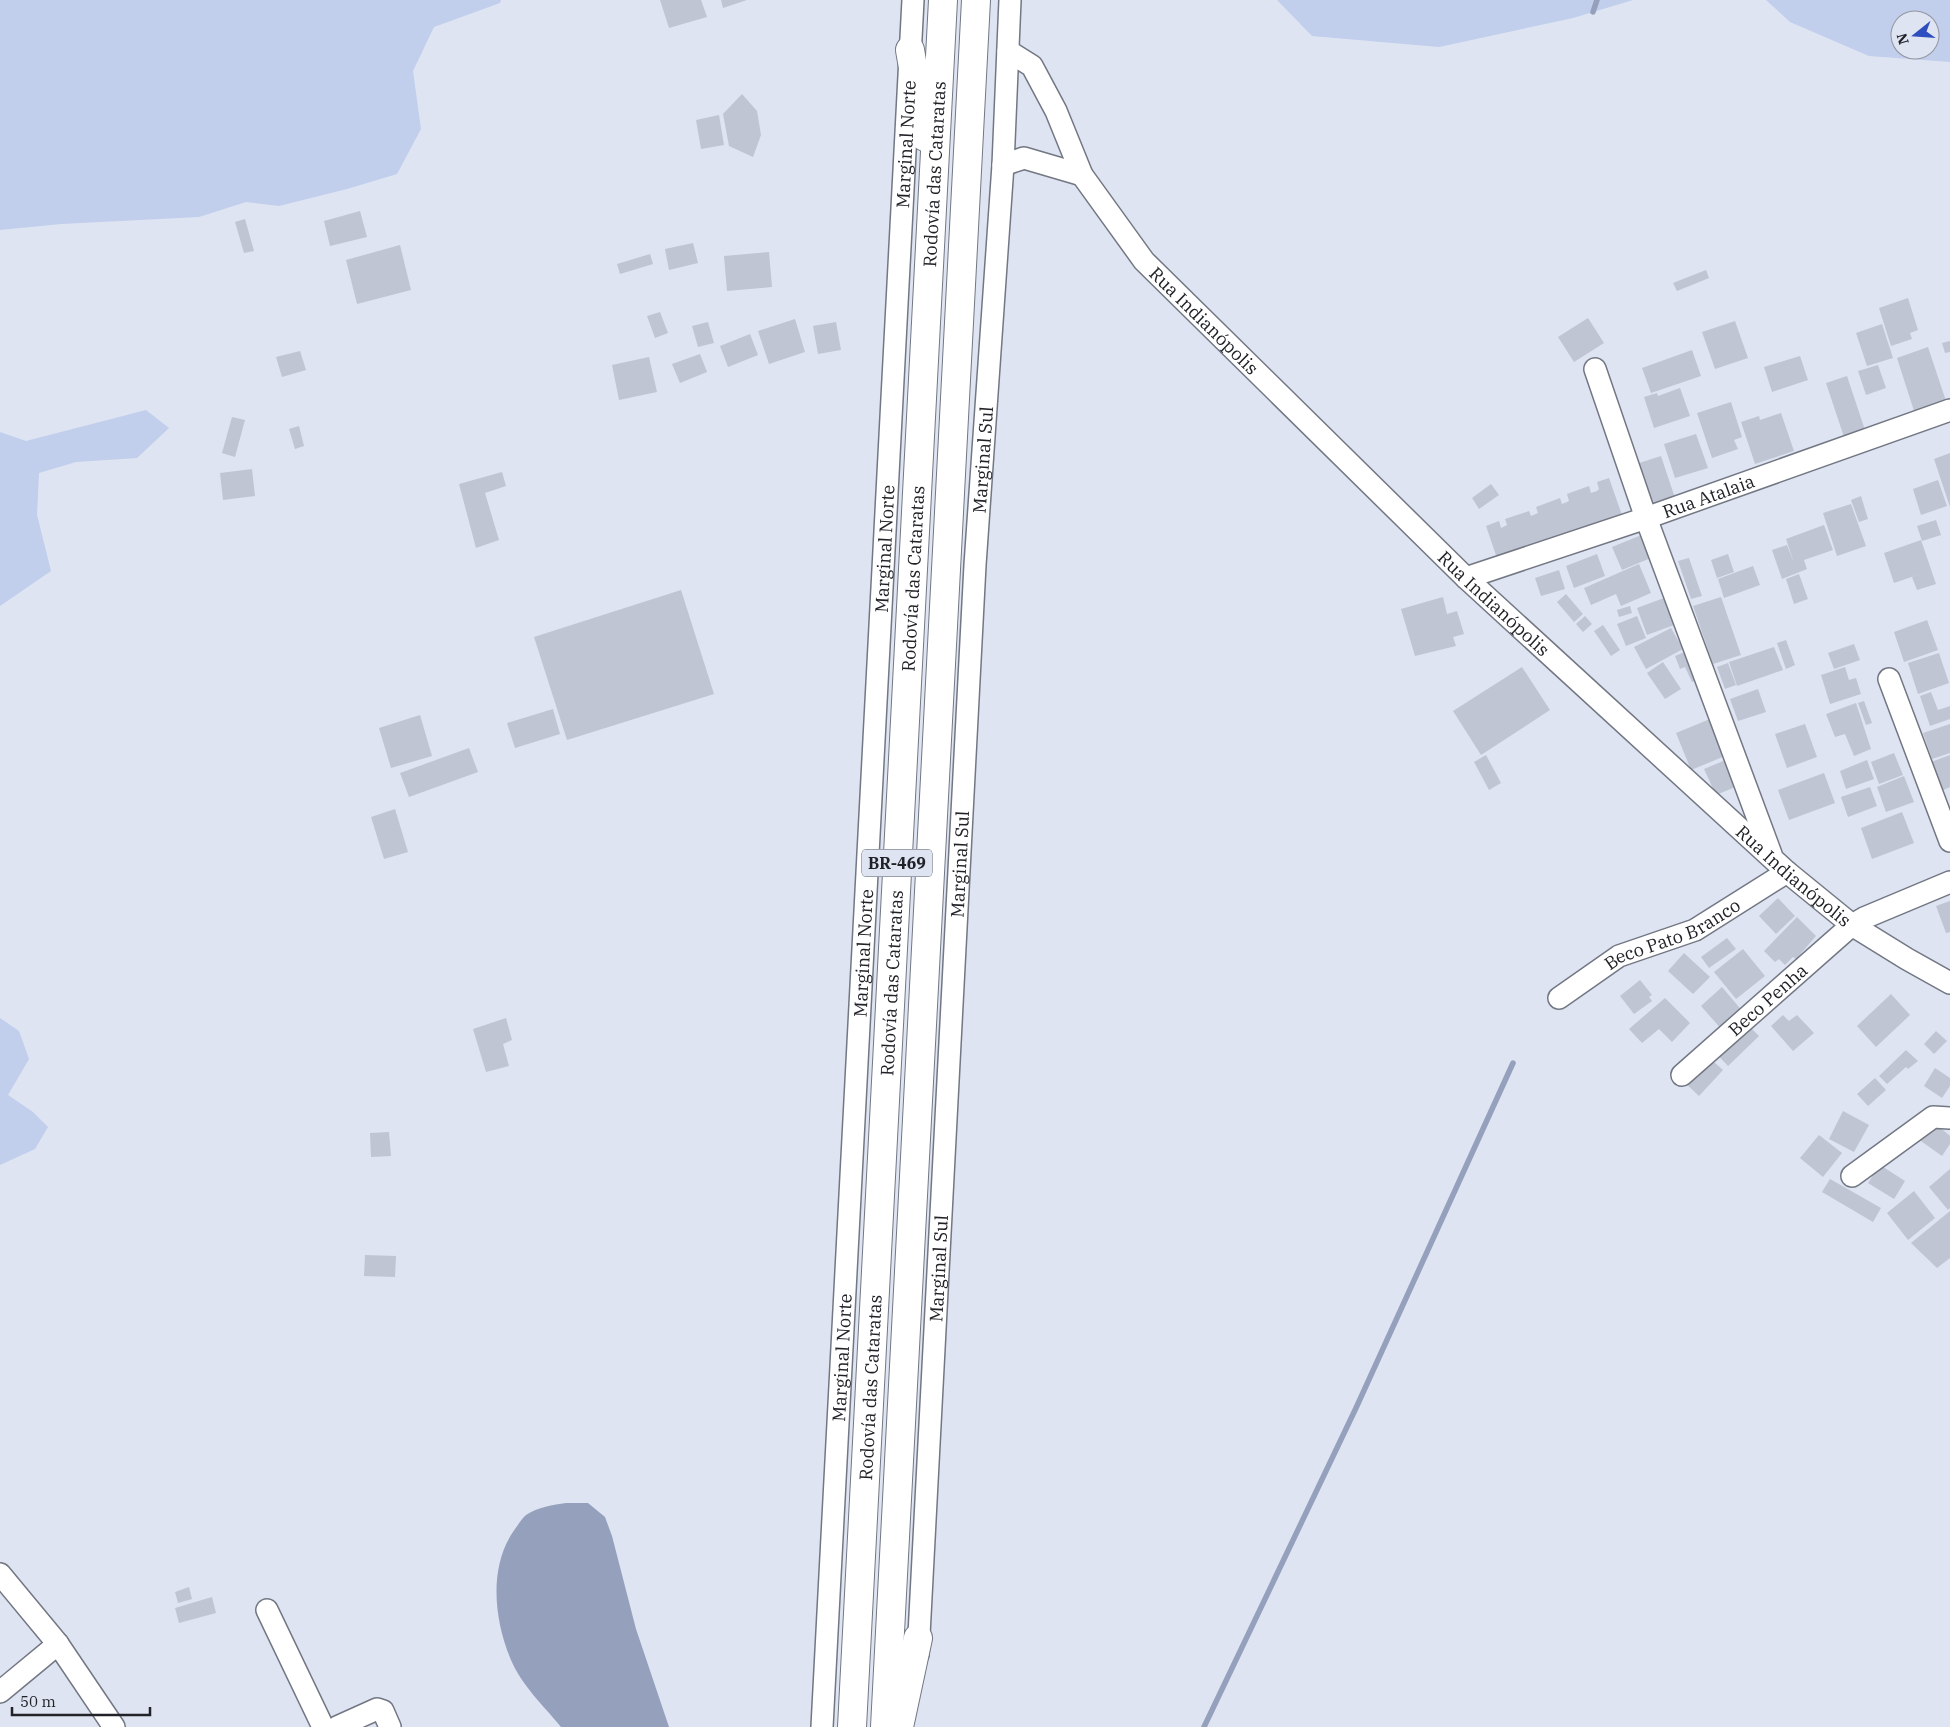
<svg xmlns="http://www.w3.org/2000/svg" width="1950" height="1727" font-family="'IBM Plex Serif',serif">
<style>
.green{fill:#c1ceec;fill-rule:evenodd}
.water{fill:#94a0bc}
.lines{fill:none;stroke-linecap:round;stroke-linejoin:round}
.stream{stroke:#94a0bc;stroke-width:5.5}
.building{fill:#bfc5d2}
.minor-casing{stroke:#727783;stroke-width:24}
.highway-casing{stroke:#727783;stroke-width:30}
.minor{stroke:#fff;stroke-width:21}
.highway{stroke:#fff;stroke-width:28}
.labels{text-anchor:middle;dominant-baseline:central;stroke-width:4.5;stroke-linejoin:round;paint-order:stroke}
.shield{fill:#dee4f2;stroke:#595c64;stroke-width:1}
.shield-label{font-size:16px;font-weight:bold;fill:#202227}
.street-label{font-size:18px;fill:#202227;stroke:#dee4f2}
</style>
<rect width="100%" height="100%" fill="#dee4f2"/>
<g class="green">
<path d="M 0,0 L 501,0 L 500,3 L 434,27 L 413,71 L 421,129 L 397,174 L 347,189 L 279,206 L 246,202 L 199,217 L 61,224 L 0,230 Z"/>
<path d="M 1277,0 L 1633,0 L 1573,18 L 1439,47 L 1312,36 Z"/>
<path d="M 1766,0 L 1950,0 L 1950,62 L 1869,56 L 1790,22 ZM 1900,20 L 1930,20 L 1930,50 L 1900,50 Z"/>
<path d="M 146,410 L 169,428 L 137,458 L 76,462 L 39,473 L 37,515 L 51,571 L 0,606 L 0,432 L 26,441 Z"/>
<path d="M 0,1018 L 19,1031 L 29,1059 L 8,1095 L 33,1112 L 48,1127 L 35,1149 L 0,1165 Z"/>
</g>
<path class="water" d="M 566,1503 L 588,1503 L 605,1517 L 612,1536 L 636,1629 L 669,1727 L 561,1727 C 544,1706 522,1686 511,1660 C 494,1620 488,1566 515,1529 C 518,1525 522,1518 526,1515 C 538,1507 553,1505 566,1503 Z"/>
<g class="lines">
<g class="stream">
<path d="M 1593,12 L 1597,0"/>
<path d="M 1204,1727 L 1356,1408 L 1513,1063"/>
</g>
</g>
<g class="building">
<path d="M 660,0 L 701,0 L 707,17 L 669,28 Z"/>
<path d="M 721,0 L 747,0 L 723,8 Z"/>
<path d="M 742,94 L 757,111 L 761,135 L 753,157 L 729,146 L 723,114 Z"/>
<path d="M 719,115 L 724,145 L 701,149 L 696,120 Z"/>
<path d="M 360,211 L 367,237 L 330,246 L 324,221 Z"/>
<path d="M 245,219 L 254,251 L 244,253 L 235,222 Z"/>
<path d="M 693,243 L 698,263 L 669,270 L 665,249 Z"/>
<path d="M 400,245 L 411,290 L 357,304 L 346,260 Z"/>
<path d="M 769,252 L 772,287 L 727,291 L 724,256 Z"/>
<path d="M 650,254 L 653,264 L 620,274 L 617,264 Z"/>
<path d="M 1706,270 L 1709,278 L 1677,291 L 1673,283 Z"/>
<path d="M 1908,298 L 1918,330 L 1910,333 L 1912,339 L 1891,346 L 1879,308 Z"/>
<path d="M 660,312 L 668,333 L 655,338 L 647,316 Z"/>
<path d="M 1588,318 L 1604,343 L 1574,362 L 1558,337 Z"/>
<path d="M 795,319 L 805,352 L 769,364 L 758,331 Z"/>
<path d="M 1735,321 L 1748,358 L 1715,369 L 1702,332 Z"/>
<path d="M 708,322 L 714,343 L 698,347 L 692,326 Z"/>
<path d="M 836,322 L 841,350 L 818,354 L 813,326 Z"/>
<path d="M 1882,324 L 1893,358 L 1867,366 L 1856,333 Z"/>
<path d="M 750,334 L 758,355 L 728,367 L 720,346 Z"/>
<path d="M 1950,341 L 1950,352 L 1945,353 L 1942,343 Z"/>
<path d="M 1928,347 L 1947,404 L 1915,414 L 1897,358 Z"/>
<path d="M 1692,350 L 1701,376 L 1651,393 L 1642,368 Z"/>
<path d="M 300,351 L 306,370 L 282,377 L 276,357 Z"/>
<path d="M 700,354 L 707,372 L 680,383 L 672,364 Z"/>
<path d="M 1800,356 L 1808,380 L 1772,392 L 1764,367 Z"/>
<path d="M 649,357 L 657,392 L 619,400 L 612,365 Z"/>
<path d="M 1878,365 L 1886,388 L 1866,395 L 1858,371 Z"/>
<path d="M 1847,376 L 1865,430 L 1844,437 L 1826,383 Z"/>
<path d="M 1680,388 L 1690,416 L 1654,428 L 1644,397 L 1657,393 L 1658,396 Z"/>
<path d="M 1731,402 L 1742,437 L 1734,440 L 1738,449 L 1712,458 L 1697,413 Z"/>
<path d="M 1781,413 L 1794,451 L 1755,464 L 1741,422 L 1759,416 L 1760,420 Z"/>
<path d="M 232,417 L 245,420 L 235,457 L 222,453 Z"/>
<path d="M 299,426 L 304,446 L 295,449 L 289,429 Z"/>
<path d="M 1696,434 L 1708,468 L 1675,478 L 1664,444 Z"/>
<path d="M 1950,453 L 1950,507 L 1934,459 Z"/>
<path d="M 1661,456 L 1675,498 L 1651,506 L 1636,464 Z"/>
<path d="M 252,469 L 255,496 L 223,500 L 220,473 Z"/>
<path d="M 502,472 L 506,486 L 485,493 L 499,540 L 476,548 L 459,484 Z"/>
<path d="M 1609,478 L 1622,515 L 1498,561 L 1486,526 L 1499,521 L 1501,528 L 1507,525 L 1505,519 L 1529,511 L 1531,516 L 1538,513 L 1536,507 L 1560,498 L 1562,504 L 1567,502 L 1569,501 L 1567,494 L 1589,486 L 1591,493 L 1597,491 L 1599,489 L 1597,482 Z"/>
<path d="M 1938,480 L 1947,506 L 1921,515 L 1913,489 Z"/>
<path d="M 1491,484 L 1499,495 L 1479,509 L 1472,498 Z"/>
<path d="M 1861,496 L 1868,519 L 1859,522 L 1851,500 Z"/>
<path d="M 1851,504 L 1866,546 L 1837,556 L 1823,513 Z"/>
<path d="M 1936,520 L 1941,535 L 1922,541 L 1917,526 Z"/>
<path d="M 1824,525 L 1833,550 L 1804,560 L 1807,569 L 1782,579 L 1772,550 L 1787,545 L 1794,563 L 1786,539 Z"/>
<path d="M 1644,534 L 1653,557 L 1622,570 L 1612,547 Z"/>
<path d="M 1921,540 L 1936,584 L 1917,590 L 1912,577 L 1923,573 L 1894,583 L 1884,553 Z"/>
<path d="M 1597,554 L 1605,576 L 1574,588 L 1566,566 Z"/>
<path d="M 1728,554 L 1734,572 L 1717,578 L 1711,560 Z"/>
<path d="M 1689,558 L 1702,596 L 1691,599 L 1678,561 Z"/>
<path d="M 1639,564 L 1651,593 L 1621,606 L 1616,594 L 1591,605 L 1584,588 Z"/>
<path d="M 1753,566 L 1760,585 L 1724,598 L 1718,579 Z"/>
<path d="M 1559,570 L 1565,589 L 1541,596 L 1535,578 Z"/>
<path d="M 1799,574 L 1808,599 L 1794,604 L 1786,579 Z"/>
<path d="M 681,590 L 714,694 L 567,740 L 534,637 Z"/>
<path d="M 1566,594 L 1583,614 L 1574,622 L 1557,602 Z"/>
<path d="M 1443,597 L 1447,614 L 1457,611 L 1464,634 L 1453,637 L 1456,646 L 1415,656 L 1401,609 Z"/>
<path d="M 1721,597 L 1741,655 L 1713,664 L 1693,606 Z"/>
<path d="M 1664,598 L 1674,625 L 1647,635 L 1637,608 Z"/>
<path d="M 1630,606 L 1632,613 L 1619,617 L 1617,610 Z"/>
<path d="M 1585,616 L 1592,624 L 1583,632 L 1576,624 Z"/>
<path d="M 1637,616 L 1646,638 L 1626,646 L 1617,624 Z"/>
<path d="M 1927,620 L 1938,650 L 1904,662 L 1894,632 Z"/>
<path d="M 1603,625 L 1620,650 L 1611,656 L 1594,631 Z"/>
<path d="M 1671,628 L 1683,649 L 1646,669 L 1634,647 Z"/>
<path d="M 1786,640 L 1795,665 L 1786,669 L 1777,643 Z"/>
<path d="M 1854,644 L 1860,660 L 1834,669 L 1828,653 Z"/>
<path d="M 1774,647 L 1783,670 L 1737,686 L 1729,662 Z"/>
<path d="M 1692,649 L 1703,678 L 1692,682 L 1685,667 L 1680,669 L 1675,656 Z"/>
<path d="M 1939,653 L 1949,683 L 1918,694 L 1908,663 Z"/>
<path d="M 1663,662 L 1681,689 L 1665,699 L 1647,673 Z"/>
<path d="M 1728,663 L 1736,685 L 1725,689 L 1717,667 Z"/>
<path d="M 1522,667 L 1550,710 L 1481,755 L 1453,711 Z"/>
<path d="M 1845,667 L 1849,680 L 1856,678 L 1861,694 L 1830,704 L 1821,675 Z"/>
<path d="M 1758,689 L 1766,712 L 1738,721 L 1730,699 Z"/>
<path d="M 1931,692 L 1938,710 L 1950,706 L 1950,719 L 1930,726 L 1920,696 Z"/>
<path d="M 1864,701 L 1872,723 L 1866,725 L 1858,703 Z"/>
<path d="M 1856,703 L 1871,749 L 1854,756 L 1845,734 L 1835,737 L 1826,714 Z"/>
<path d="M 553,709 L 560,734 L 515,748 L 507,723 Z"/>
<path d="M 420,715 L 432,756 L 391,768 L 379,728 Z"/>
<path d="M 1710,719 L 1725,756 L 1691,770 L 1676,733 Z"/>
<path d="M 1805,724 L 1817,757 L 1787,768 L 1775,734 Z"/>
<path d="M 1950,724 L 1950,753 L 1932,759 L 1923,733 Z"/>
<path d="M 469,748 L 478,772 L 409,797 L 400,773 Z"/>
<path d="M 1894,753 L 1903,775 L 1879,784 L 1871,762 Z"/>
<path d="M 1486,755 L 1501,783 L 1489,790 L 1474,762 Z"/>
<path d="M 1950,755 L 1950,787 L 1941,791 L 1931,762 Z"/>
<path d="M 1728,759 L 1740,785 L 1716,795 L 1704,769 Z"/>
<path d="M 1867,760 L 1874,779 L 1846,789 L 1840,771 Z"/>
<path d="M 1824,773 L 1835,803 L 1789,820 L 1778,790 Z"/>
<path d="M 1904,776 L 1914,802 L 1886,812 L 1877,787 Z"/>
<path d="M 1870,787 L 1877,806 L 1848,817 L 1841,797 Z"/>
<path d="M 395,809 L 408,852 L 384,859 L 371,817 Z"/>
<path d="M 1902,812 L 1914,843 L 1872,859 L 1861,828 Z"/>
<path d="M 1778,898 L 1795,916 L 1776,934 L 1759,916 Z"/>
<path d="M 1950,901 L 1950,932 L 1946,933 L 1936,906 Z"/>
<path d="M 1797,917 L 1816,936 L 1796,959 L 1793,957 L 1785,965 L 1779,959 L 1775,962 L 1764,951 Z"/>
<path d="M 1727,938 L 1736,949 L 1709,968 L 1701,957 Z"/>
<path d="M 1743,949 L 1765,976 L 1736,999 L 1714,972 Z"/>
<path d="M 1684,953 L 1710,977 L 1693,994 L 1668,971 Z"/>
<path d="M 1640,980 L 1652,995 L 1649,997 L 1652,1001 L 1634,1014 L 1620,996 Z"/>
<path d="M 1722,987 L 1744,1013 L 1723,1031 L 1701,1006 Z"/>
<path d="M 1891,994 L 1910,1015 L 1876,1047 L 1857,1026 Z"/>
<path d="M 1665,998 L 1690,1023 L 1672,1042 L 1659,1029 L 1642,1043 L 1629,1029 Z"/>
<path d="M 1783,1015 L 1789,1021 L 1797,1015 L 1814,1033 L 1793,1051 L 1771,1026 Z"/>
<path d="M 506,1018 L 512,1040 L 503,1044 L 509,1066 L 486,1072 L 473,1029 Z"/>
<path d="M 1744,1021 L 1759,1036 L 1728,1066 L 1713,1050 Z"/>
<path d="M 1936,1031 L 1947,1041 L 1934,1054 L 1924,1044 Z"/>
<path d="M 1906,1050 L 1918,1061 L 1908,1069 L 1906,1067 L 1887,1084 L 1879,1076 Z"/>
<path d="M 1706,1055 L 1723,1070 L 1699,1096 L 1683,1081 Z"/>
<path d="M 1935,1068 L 1950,1078 L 1950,1086 L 1942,1098 L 1924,1086 Z"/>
<path d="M 1875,1078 L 1886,1090 L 1868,1106 L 1857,1094 Z"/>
<path d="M 1843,1111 L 1869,1125 L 1854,1152 L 1829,1139 Z"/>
<path d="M 1930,1119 L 1950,1136 L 1950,1144 L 1942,1156 L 1918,1139 Z"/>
<path d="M 389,1132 L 391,1156 L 371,1157 L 370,1133 Z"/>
<path d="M 1819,1135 L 1842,1153 L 1823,1177 L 1800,1158 Z"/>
<path d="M 1880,1165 L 1905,1181 L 1894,1199 L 1868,1183 Z"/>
<path d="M 1950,1169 L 1950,1208 L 1948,1210 L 1929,1187 Z"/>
<path d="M 1830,1179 L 1881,1208 L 1873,1222 L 1822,1192 Z"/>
<path d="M 1914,1191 L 1935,1218 L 1908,1240 L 1887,1213 Z"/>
<path d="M 1950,1211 L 1950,1258 L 1937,1268 L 1911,1243 Z"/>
<path d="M 365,1255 L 396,1256 L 395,1277 L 364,1276 Z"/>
<path d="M 189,1587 L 192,1599 L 178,1603 L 175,1592 Z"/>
<path d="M 212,1597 L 216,1613 L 179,1623 L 175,1608 Z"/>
</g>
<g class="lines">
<defs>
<g id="minor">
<path id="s1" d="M 1008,51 L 1032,66 L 1056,111 L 1082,175 L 1144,261 L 1466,578 L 1787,872 L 1852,925 L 1907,959 L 1950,983"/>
<path d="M 1003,165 L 1024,158 L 1082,175"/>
<path d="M 1595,369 L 1646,518 L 1771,854"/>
<path id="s2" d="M 1466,578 L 1646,518 L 1950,410"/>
<path d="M 1889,679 L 1950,841"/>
<path id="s3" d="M 1559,998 L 1619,956 L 1695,930 L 1787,872"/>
<path id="s4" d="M 1682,1075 L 1852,925 L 1864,918 L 1950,882"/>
<path d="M 1852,1176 L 1933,1117 L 1950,1118"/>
<path d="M 0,1574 L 58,1644 L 114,1727"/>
<path d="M 267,1610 L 323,1727"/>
<path id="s5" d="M 918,1654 L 975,565 L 1003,165 L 1010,0"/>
<path d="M 0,1692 L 58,1644"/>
<path d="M 337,1727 L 377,1709 L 383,1711 L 390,1727"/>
<path id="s6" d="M 822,1727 L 913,0"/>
</g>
<g id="highway">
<path d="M 910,50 L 925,137"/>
<path id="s7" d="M 852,1727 L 943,0"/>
<path d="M 885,1727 L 976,0"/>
<path d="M 899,1727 L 918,1638"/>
</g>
</defs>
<use href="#minor" class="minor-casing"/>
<use href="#highway" class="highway-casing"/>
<use href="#minor" class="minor"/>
<use href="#highway" class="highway"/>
</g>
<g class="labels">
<rect class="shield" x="862" y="849.5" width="70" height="27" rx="4"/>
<g class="shield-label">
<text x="897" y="863">BR-469</text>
</g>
<g class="street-label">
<text stroke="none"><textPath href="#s6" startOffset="1585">Marginal Norte</textPath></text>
<text stroke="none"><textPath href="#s7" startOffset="1555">Rodovía das Cataratas</textPath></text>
<text stroke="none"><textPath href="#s1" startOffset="339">Rua Indianópolis</textPath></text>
<text stroke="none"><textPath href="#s5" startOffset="1196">Marginal Sul</textPath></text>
<text stroke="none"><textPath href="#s2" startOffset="256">Rua Atalaia</textPath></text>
<text stroke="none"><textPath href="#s6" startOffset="1180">Marginal Norte</textPath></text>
<text stroke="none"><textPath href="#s7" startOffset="1150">Rodovía das Cataratas</textPath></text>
<text stroke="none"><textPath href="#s1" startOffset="744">Rua Indianópolis</textPath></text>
<text stroke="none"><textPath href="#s5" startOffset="791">Marginal Sul</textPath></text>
<text stroke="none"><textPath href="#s1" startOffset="1149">Rua Indianópolis</textPath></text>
<text stroke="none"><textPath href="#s3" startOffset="131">Beco Pato Branco</textPath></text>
<text stroke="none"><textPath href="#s6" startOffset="775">Marginal Norte</textPath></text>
<text stroke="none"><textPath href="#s7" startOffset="745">Rodovía das Cataratas</textPath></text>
<text stroke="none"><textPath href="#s4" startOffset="114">Beco Penha</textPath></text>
<text stroke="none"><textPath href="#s5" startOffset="386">Marginal Sul</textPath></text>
<text stroke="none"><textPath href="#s6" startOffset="370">Marginal Norte</textPath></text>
<text stroke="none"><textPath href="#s7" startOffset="340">Rodovía das Cataratas</textPath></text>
</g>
</g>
<g transform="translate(1915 35) rotate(253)"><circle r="24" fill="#dee4f2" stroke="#9296a1"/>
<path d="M0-4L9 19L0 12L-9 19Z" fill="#2d4ebe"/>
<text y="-8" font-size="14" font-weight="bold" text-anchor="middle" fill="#202227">N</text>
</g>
<path d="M12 1707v8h138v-8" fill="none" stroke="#202227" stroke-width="2.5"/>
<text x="20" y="1707" font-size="15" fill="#202227" stroke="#dee4f2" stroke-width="4" paint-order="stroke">50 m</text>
</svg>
